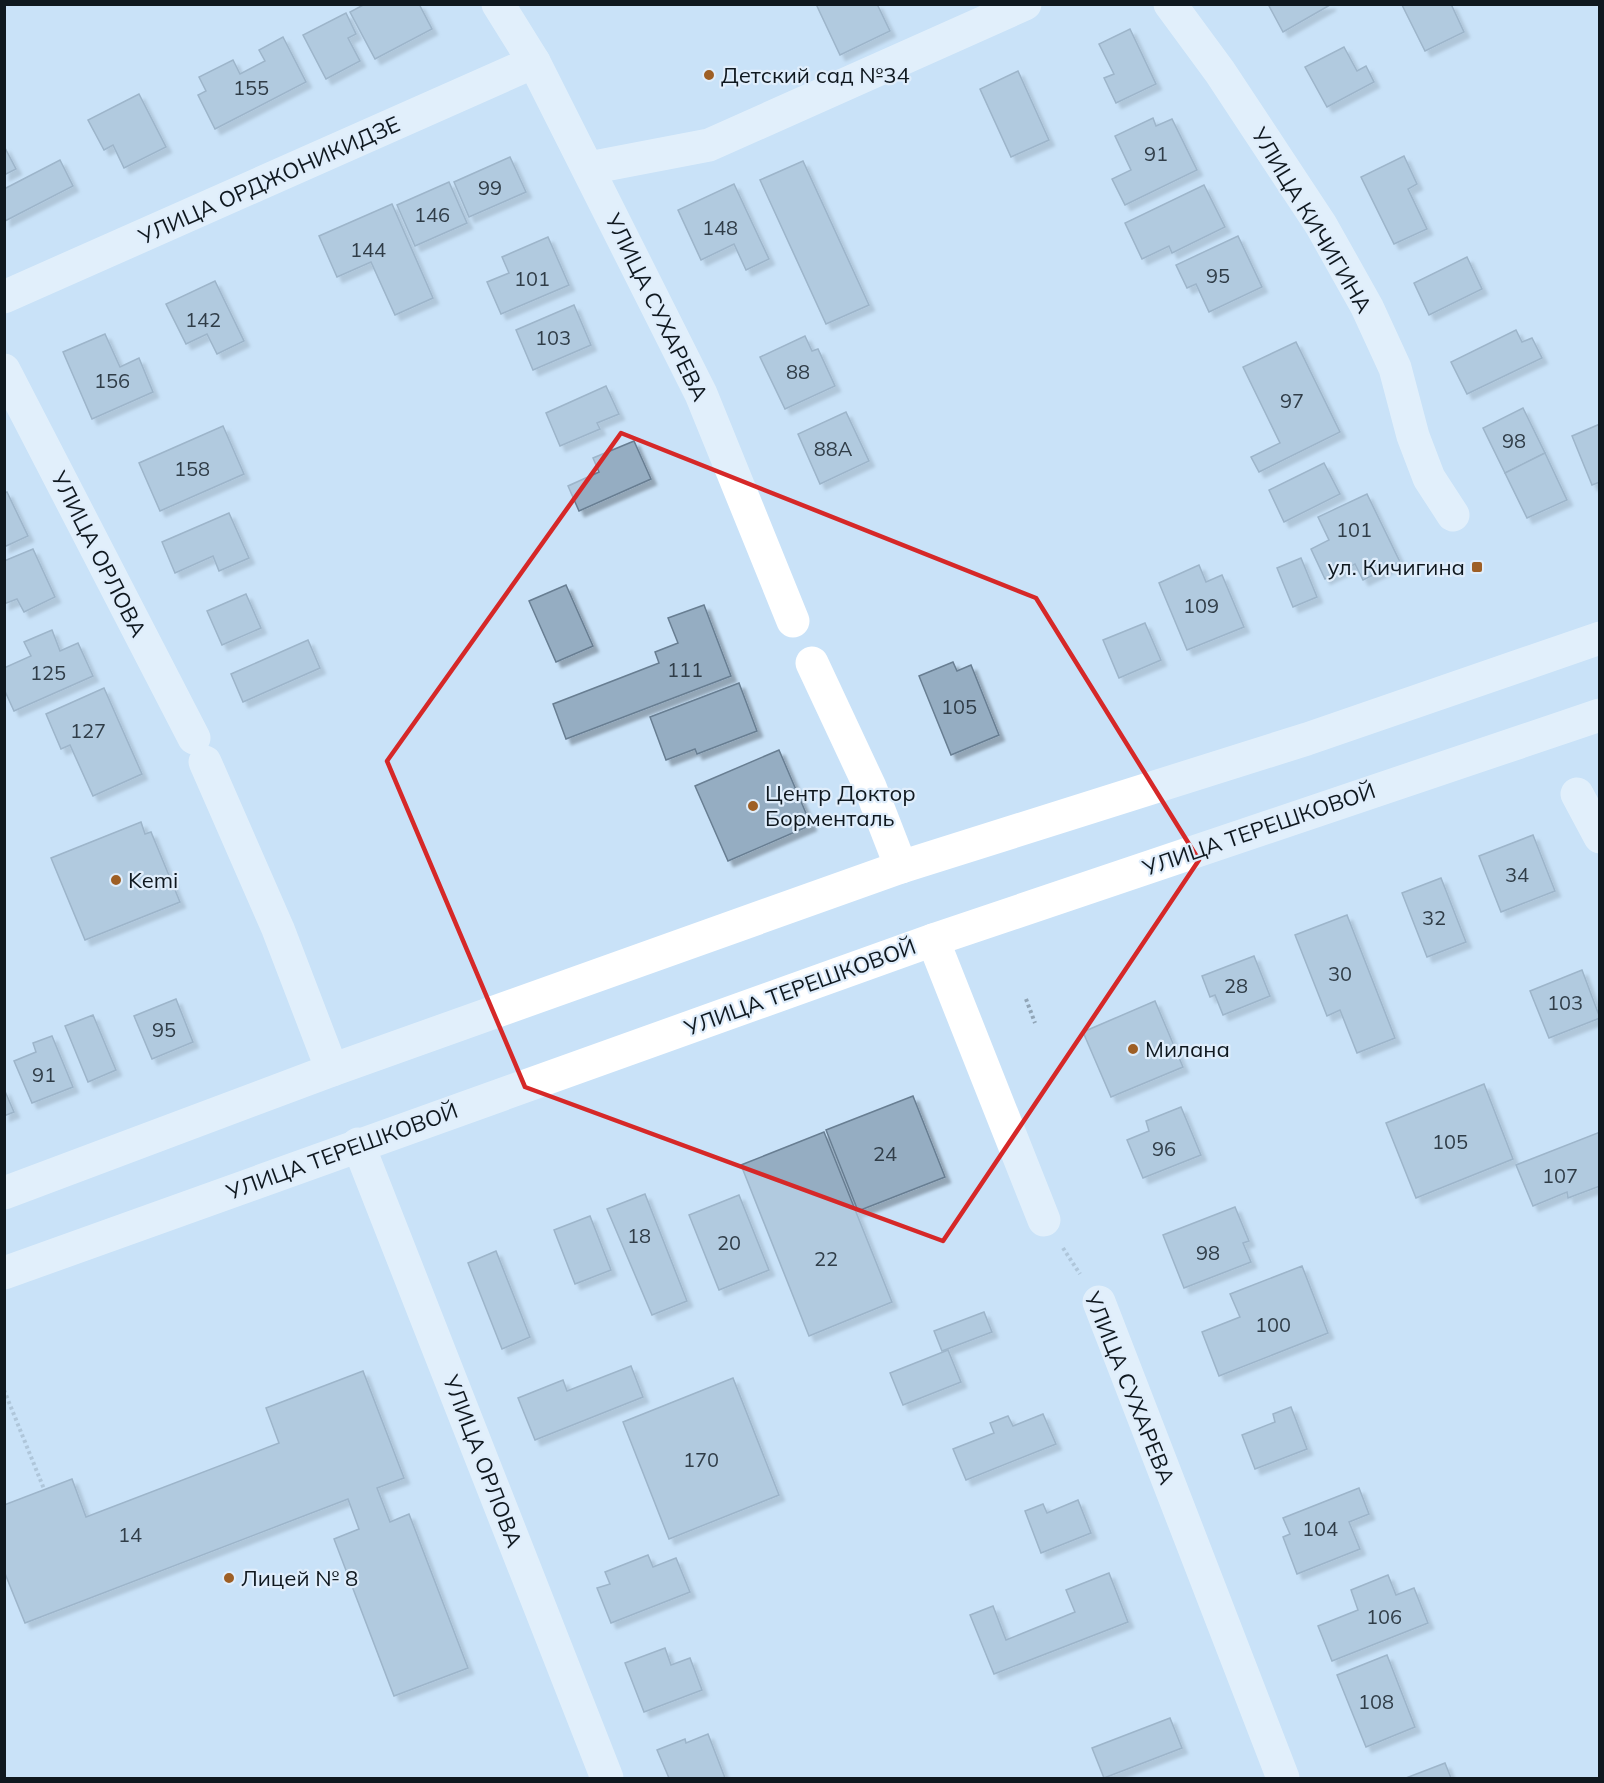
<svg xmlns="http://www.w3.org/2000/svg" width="1604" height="1783" font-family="Mulish,sans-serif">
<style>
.building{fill:#95adc2;stroke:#687e92;stroke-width:1.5;filter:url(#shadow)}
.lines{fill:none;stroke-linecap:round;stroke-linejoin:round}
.path{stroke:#91a5b7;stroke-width:4;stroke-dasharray:3 3;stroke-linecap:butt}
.minor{stroke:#fff;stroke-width:33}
.secondary{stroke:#fff;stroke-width:33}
.primary{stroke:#fff;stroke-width:33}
.marked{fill:none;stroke:#d62828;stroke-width:4.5;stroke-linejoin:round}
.poi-dot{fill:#9e5f25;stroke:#dfedfb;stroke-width:2}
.labels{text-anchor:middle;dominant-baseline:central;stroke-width:4.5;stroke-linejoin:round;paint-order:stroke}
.number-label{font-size:20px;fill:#303d48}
.poi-label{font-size:22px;fill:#0f181f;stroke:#dfedfb;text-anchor:start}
.street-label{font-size:22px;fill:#0f181f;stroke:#dfedfb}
</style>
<defs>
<filter id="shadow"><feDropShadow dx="5.5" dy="5.5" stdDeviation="1.5" flood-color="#0004"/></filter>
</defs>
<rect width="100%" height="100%" fill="#c9e2f8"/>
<g class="building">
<path d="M 365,4 L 419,4 L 432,29 L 375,59 L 350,12 Z"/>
<path d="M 816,4 L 877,4 L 890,31 L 840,55 Z"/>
<path d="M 1268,4 L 1330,4 L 1330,5 L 1283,32 Z"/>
<path d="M 1451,4 L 1464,32 L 1425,51 L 1402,5 Z"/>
<path d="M 346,13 L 356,34 L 348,38 L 360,61 L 326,79 L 303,35 Z"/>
<path d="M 1130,29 L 1156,84 L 1116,103 L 1104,78 L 1114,74 L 1099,44 Z"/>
<path d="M 283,37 L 306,82 L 215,129 L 198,95 L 206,91 L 199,77 L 233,60 L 240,74 L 265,61 L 259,50 Z"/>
<path d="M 1344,47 L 1357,71 L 1366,66 L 1374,82 L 1327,107 L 1305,67 Z"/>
<path d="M 1018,71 L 1049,140 L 1011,157 L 980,89 Z"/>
<path d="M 139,94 L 166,147 L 124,168 L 113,145 L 104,150 L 88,120 Z"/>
<path d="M 1153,118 L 1156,126 L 1172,119 L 1197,170 L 1125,205 L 1112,179 L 1131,170 L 1115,136 Z"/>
<path d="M 4,146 L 16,169 L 4,175 Z"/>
<path d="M 1404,156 L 1417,184 L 1408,189 L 1427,229 L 1394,244 L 1361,177 Z"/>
<path d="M 510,157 L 526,192 L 469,217 L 454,182 Z"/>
<path d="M 60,160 L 73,186 L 5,221 L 4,189 Z"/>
<path d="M 803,161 L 869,305 L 826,324 L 760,180 Z"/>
<path d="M 449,182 L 467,223 L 415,246 L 397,205 Z"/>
<path d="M 734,184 L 769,259 L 746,270 L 734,244 L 701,260 L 678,210 Z"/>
<path d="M 1204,185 L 1225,227 L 1172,253 L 1169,246 L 1142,259 L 1125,223 Z"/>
<path d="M 392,204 L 433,298 L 395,315 L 371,262 L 337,277 L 319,236 Z"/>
<path d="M 1238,236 L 1262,287 L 1209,312 L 1196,284 L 1187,288 L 1176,265 Z"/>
<path d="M 548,237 L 569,285 L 501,314 L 487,282 L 509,273 L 502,257 Z"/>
<path d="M 1467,257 L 1482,289 L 1429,315 L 1414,283 Z"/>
<path d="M 215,281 L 244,341 L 217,354 L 207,334 L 186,344 L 166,304 Z"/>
<path d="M 574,305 L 591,345 L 533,370 L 516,330 Z"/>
<path d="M 1516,330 L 1522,342 L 1532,338 L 1542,358 L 1467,394 L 1451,362 Z"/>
<path d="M 105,334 L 120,367 L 139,358 L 153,392 L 92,419 L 63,352 Z"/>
<path d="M 805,336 L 812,351 L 818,349 L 835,386 L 785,409 L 760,357 Z"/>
<path d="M 1296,342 L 1340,432 L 1259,472 L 1251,457 L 1280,443 L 1243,367 Z"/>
<path d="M 606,386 L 619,414 L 597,423 L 600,429 L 560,446 L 546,413 Z"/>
<path d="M 1523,408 L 1545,453 L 1505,473 L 1483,428 Z"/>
<path d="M 846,412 L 869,461 L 820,484 L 798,434 Z"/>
<path d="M 1600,424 L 1600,482 L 1592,485 L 1572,436 Z"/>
<path d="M 223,426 L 244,474 L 160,511 L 139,463 Z"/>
<path d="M 634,441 L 651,479 L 579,511 L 568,486 L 599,472 L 593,458 Z"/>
<path d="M 1545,453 L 1567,500 L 1527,518 L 1505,473 Z"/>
<path d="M 1324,463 L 1340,494 L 1284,522 L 1269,490 Z"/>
<path d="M 7,492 L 28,536 L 4,547 L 4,493 Z"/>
<path d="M 1367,494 L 1400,562 L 1363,580 L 1355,564 L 1325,579 L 1311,549 L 1329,540 L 1318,517 Z"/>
<path d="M 229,513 L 249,558 L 219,571 L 213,556 L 175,573 L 162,542 Z"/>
<path d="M 33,549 L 55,597 L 24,612 L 17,599 L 4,604 L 4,561 Z"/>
<path d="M 1301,558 L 1317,597 L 1293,607 L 1277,568 Z"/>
<path d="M 1199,565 L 1206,582 L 1222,575 L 1244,627 L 1187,650 L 1159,583 Z"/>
<path d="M 566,585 L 593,646 L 556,662 L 529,601 Z"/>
<path d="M 246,594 L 261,628 L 222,645 L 207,611 Z"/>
<path d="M 704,605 L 731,676 L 566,739 L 553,704 L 659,663 L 655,652 L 678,643 L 668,618 Z"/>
<path d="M 1145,623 L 1161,660 L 1119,678 L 1103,640 Z"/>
<path d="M 52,630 L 60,651 L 78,643 L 93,676 L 14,711 L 4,689 L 4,668 L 31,656 L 24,642 Z"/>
<path d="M 308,640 L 320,668 L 243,702 L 231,674 Z"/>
<path d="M 953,662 L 957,671 L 971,665 L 999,735 L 951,755 L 919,676 Z"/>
<path d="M 739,683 L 757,731 L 697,754 L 695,749 L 666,760 L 650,717 Z"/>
<path d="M 104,688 L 142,774 L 93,796 L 70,745 L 61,749 L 46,714 Z"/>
<path d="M 779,750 L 811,825 L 728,861 L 695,786 Z"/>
<path d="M 141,822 L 145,834 L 151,832 L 180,902 L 85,940 L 51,858 Z"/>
<path d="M 1533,835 L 1555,891 L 1501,912 L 1479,856 Z"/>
<path d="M 1441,878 L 1466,942 L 1427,957 L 1402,893 Z"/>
<path d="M 1347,915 L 1395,1038 L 1357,1053 L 1340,1010 L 1327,1016 L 1295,935 Z"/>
<path d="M 1254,956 L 1270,996 L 1223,1015 L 1215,995 L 1210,997 L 1202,976 Z"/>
<path d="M 1582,970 L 1600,1018 L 1549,1038 L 1530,991 Z"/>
<path d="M 176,999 L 193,1042 L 152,1059 L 134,1016 Z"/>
<path d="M 1155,1001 L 1183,1067 L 1111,1097 L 1083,1032 Z"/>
<path d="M 93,1015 L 116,1070 L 88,1082 L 65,1026 Z"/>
<path d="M 52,1036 L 73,1087 L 32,1103 L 14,1061 L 36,1052 L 33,1043 Z"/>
<path d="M 1484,1084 L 1513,1159 L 1416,1198 L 1386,1123 Z"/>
<path d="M 4,1089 L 14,1112 L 4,1116 Z"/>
<path d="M 913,1096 L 945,1177 L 858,1211 L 826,1130 Z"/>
<path d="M 1181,1107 L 1201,1155 L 1143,1178 L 1127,1140 L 1149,1131 L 1146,1121 Z"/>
<path d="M 824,1132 L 892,1302 L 809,1336 L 741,1165 Z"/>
<path d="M 1600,1132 L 1600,1186 L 1568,1198 L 1567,1192 L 1533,1206 L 1516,1165 Z"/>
<path d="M 645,1194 L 687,1301 L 652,1315 L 607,1209 Z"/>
<path d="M 739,1195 L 769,1270 L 719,1290 L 689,1215 Z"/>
<path d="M 1235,1207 L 1249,1241 L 1243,1243 L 1251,1262 L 1184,1288 L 1163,1235 Z"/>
<path d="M 590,1216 L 611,1270 L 575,1284 L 554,1230 Z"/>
<path d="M 496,1251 L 530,1337 L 502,1349 L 468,1263 Z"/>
<path d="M 1302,1266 L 1328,1333 L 1219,1376 L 1202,1332 L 1240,1317 L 1230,1294 Z"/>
<path d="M 984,1312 L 992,1332 L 942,1351 L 934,1331 Z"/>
<path d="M 948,1350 L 961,1382 L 903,1405 L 890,1373 Z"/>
<path d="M 631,1366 L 643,1397 L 535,1440 L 518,1398 L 563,1380 L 567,1391 Z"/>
<path d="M 363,1371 L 404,1478 L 377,1488 L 390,1522 L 409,1514 L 468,1668 L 394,1696 L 334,1539 L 359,1529 L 348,1499 L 25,1623 L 4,1571 L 4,1505 L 72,1479 L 86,1517 L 279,1443 L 266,1408 Z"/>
<path d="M 733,1378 L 779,1495 L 669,1539 L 623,1422 Z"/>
<path d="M 1291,1407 L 1307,1449 L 1255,1469 L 1242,1435 L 1275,1422 L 1273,1414 Z"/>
<path d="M 1043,1414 L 1056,1444 L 966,1480 L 953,1449 L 994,1433 L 990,1423 L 1008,1416 L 1013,1426 Z"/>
<path d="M 1359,1488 L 1369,1514 L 1349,1522 L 1360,1549 L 1297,1574 L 1283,1537 L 1290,1534 L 1283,1518 Z"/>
<path d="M 1078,1500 L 1091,1533 L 1041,1553 L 1025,1511 L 1043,1504 L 1047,1513 Z"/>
<path d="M 648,1555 L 653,1567 L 676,1558 L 690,1592 L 611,1623 L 597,1588 L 610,1584 L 605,1572 Z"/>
<path d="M 1109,1573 L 1128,1622 L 994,1674 L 970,1615 L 993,1606 L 1006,1640 L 1075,1612 L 1066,1590 Z"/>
<path d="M 1388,1575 L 1396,1595 L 1414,1588 L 1428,1623 L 1332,1661 L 1318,1626 L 1358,1610 L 1351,1590 Z"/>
<path d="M 665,1648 L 671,1665 L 690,1658 L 702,1690 L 644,1712 L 625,1663 Z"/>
<path d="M 1387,1655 L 1415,1727 L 1366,1747 L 1337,1675 Z"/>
<path d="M 1170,1718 L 1182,1748 L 1104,1778 L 1092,1748 Z"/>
<path d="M 708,1734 L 725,1778 L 669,1778 L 657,1750 L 685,1739 L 686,1743 Z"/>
<path d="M 1445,1763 L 1451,1778 L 1406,1778 Z"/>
</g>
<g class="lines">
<g class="path">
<path d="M 1026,999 L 1035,1023"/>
<path d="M 1063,1248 L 1080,1274"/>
<path d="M 4,1390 L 44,1489"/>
</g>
<g class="minor">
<path d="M 498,4 L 534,62 L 701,394 L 793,621"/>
<path d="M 1170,4 L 1220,72 L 1321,225 L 1367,307 L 1395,368 L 1413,436 L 1429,478 L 1453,515"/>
<path d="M 589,168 L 709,145 L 1025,4"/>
<path d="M 4,297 L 534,62"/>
<path d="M 4,370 L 194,738"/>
<path d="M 812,663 L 870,787 L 901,867"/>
<path d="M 205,762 L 278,929 L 332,1070"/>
<path d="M 1577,794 L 1600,837"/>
<path d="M 933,940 L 1044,1220"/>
<path d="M 1099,1302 L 1283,1778"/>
</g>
<path class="secondary" d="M 358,1144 L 607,1778"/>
<g class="primary">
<path d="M 4,1193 L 332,1070 L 901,867 L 1307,739 L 1600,638"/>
<path d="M 4,1273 L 933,940 L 1600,715"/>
</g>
</g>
<path d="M0 0H1604V1783H0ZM 621,433 L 1036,598 L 1199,860 L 943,1241 L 525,1087 L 387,761 Z" fill="#c9e2f8" fill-opacity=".55" fill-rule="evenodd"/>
<path class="marked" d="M 621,433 L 1036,598 L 1199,860 L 943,1241 L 525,1087 L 387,761 Z"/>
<g class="poi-dot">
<circle cx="709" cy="75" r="6"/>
<rect x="1471" y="561" width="12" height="12" rx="3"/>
<circle cx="753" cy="806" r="6"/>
<circle cx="116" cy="880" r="6"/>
<circle cx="1133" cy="1049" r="6"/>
<circle cx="229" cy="1578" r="6"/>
</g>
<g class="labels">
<g class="number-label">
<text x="251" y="87">155</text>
<text x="1156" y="153">91</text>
<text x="490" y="187">99</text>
<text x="432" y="214">146</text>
<text x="720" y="227">148</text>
<text x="368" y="249">144</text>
<text x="1218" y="275">95</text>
<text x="532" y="278">101</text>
<text x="203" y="319">142</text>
<text x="553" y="337">103</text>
<text x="798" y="371">88</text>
<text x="112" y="380">156</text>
<text x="1292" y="400">97</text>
<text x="1514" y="440">98</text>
<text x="833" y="448">88А</text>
<text x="192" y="468">158</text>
<text x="1354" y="529">101</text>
<text x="1201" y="605">109</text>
<text x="685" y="669">111</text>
<text x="48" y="672">125</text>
<text x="959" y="706">105</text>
<text x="88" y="730">127</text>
<text x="1517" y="874">34</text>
<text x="1434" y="917">32</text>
<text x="1340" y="973">30</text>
<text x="1236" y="985">28</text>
<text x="1565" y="1002">103</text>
<text x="164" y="1029">95</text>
<text x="44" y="1074">91</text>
<text x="1450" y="1141">105</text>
<text x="1164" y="1148">96</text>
<text x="885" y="1153">24</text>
<text x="1560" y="1175">107</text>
<text x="639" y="1235">18</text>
<text x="729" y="1242">20</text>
<text x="1208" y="1252">98</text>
<text x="826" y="1258">22</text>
<text x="1273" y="1324">100</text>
<text x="701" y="1459">170</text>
<text x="1320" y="1528">104</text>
<text x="130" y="1534">14</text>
<text x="1384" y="1616">106</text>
<text x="1376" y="1701">108</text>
</g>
<g class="poi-label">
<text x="721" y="75">Детский сад №34</text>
<text x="1465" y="567" text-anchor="end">ул. Кичигина</text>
<text x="765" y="793">Центр Доктор<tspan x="765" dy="25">Борменталь</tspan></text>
<text x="128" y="880">Kemi</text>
<text x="1145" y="1049">Милана</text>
<text x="241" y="1578">Лицей № 8</text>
</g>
<g class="street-label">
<text transform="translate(269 180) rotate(-24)">УЛИЦА ОРДЖОНИКИДЗЕ</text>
<text transform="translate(1312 220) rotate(59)">УЛИЦА КИЧИГИНА</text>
<text transform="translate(657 307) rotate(64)">УЛИЦА СУХАРЕВА</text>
<text transform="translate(99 554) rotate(63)">УЛИЦА ОРЛОВА</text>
<text transform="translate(1259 829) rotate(-19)">УЛИЦА ТЕРЕШКОВОЙ</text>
<text transform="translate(800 987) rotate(-20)">УЛИЦА ТЕРЕШКОВОЙ</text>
<text transform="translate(342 1151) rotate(-20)">УЛИЦА ТЕРЕШКОВОЙ</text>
<text transform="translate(1130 1388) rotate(68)">УЛИЦА СУХАРЕВА</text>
<text transform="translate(483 1461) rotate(69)">УЛИЦА ОРЛОВА</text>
</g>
</g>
<rect width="1604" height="1783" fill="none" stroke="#0f181f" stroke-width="12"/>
</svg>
